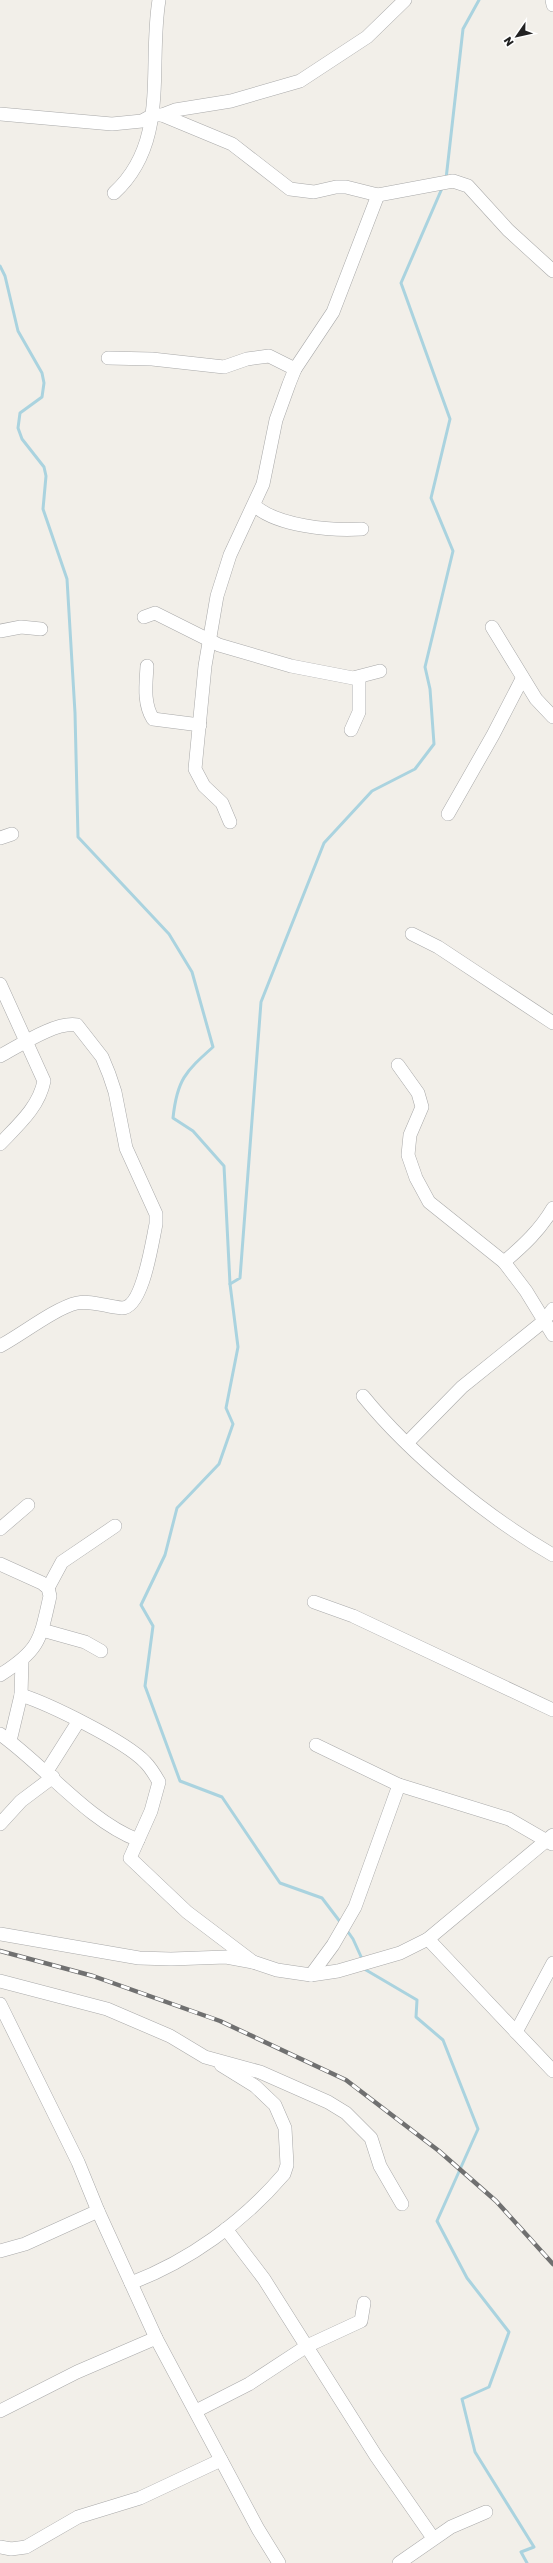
<svg xmlns="http://www.w3.org/2000/svg" width="553" height="2563" font-family="'Golos Text',sans-serif">
<style>
.lines{fill:none;stroke-linecap:round;stroke-linejoin:round}
.stream{stroke:#aad3df;stroke-width:3}
.minor-casing{stroke:#a9a9a9;stroke-width:14}
.minor{stroke:#fff;stroke-width:13}
.rail-casing{stroke:#707070;stroke-width:4.5}
.rail{stroke:#fff;stroke-width:3;stroke-dasharray:9;stroke-linecap:butt}
</style>
<rect width="100%" height="100%" fill="#f2efe9"/>
<g class="lines">
<g class="stream">
<path d="M 446,179 L 463,29 L 479,0"/>
<path d="M 0,266 L 5,276 L 18,331 L 42,373 L 44,383 L 42,397 L 20,413 L 18,428 L 22,439 L 44,467 L 46,476 L 43,509 L 67,579 L 75,713 L 78,837 L 169,934 L 192,972 L 213,1047 C 185,1072 177,1080 173,1118 L 193,1131 L 224,1166 L 230,1284 L 238,1347 L 226,1408 L 233,1424 L 219,1464 L 177,1508 L 165,1555 L 141,1605 L 153,1626 L 145,1686 L 180,1781 L 222,1797 L 280,1883 L 322,1898 L 341,1923"/>
<path d="M 230,1284 L 240,1278 L 261,1002 L 324,843 L 372,791 L 415,769 L 434,744 L 430,689 L 425,667 L 453,551 L 431,498 L 450,419 L 401,283 L 443,186"/>
<path d="M 346,1929 L 353,1939 L 363,1961"/>
<path d="M 365,1966 L 366,1970 L 417,2000 L 416,2017 L 443,2040 L 478,2129 L 437,2221 L 467,2278 L 509,2332 L 489,2387 L 462,2399 L 475,2452 L 534,2547 L 521,2552 L 527,2563"/>
</g>
<defs>
<g id="minor">
<path d="M 552,0 L 553,5"/>
<path d="M 0,114 L 112,124 L 142,121 L 153,115 L 162,115 L 232,144 L 290,189 L 314,192 L 336,187 L 346,187 L 378,195 L 453,181 L 468,186 L 508,230 L 553,271"/>
<path d="M 162,115 L 175,110 L 231,101 L 300,81 L 367,37 L 405,0"/>
<path d="M 114,193 C 170,142 148,66 159,0"/>
<path d="M 108,358 L 152,359 L 224,367 L 247,359 L 269,356 L 295,369"/>
<path d="M 254,505 C 276,526 331,531 362,529"/>
<path d="M 144,617 L 155,613 L 219,645 L 291,666 L 353,678 L 380,671"/>
<path d="M 492,627 L 536,699 L 553,717"/>
<path d="M 0,631 L 21,627 L 41,629"/>
<path d="M 147,666 C 146,684 143,703 153,719 L 200,725"/>
<path d="M 351,730 L 359,712 L 359,677"/>
<path d="M 448,814 L 493,735 L 522,679"/>
<path d="M 230,822 L 222,803 L 204,786 L 195,769 L 205,666 L 217,596 L 230,555 L 263,484 L 276,420 L 289,384 L 295,369 L 333,312 L 378,195"/>
<path d="M 0,838 L 12,834"/>
<path d="M 412,934 L 438,947 L 553,1023"/>
<path d="M 0,984 L 44,1081 C 39,1107 18,1125 0,1144"/>
<path d="M 0,1056 C 19,1046 56,1021 77,1025 L 102,1057 L 109,1074 L 115,1092 L 126,1148 L 156,1214 L 156,1224 C 152,1242 143,1308 122,1308 C 107,1307 92,1300 77,1303 C 55,1308 21,1335 0,1346"/>
<path d="M 398,1065 L 418,1093 L 422,1107 L 410,1135 L 408,1155 L 416,1178 L 429,1202 L 504,1262 L 526,1291 L 553,1335"/>
<path d="M 504,1262 C 524,1245 540,1230 553,1208"/>
<path d="M 363,1396 C 411,1455 487,1517 553,1555"/>
<path d="M 407,1443 L 462,1387 L 544,1321 L 553,1309"/>
<path d="M 0,1529 L 28,1505"/>
<path d="M 0,1564 L 42,1583 L 48,1588 L 50,1596 C 40,1640 40,1650 0,1675"/>
<path d="M 48,1588 L 62,1562 L 115,1526"/>
<path d="M 314,1602 L 353,1616 L 553,1710"/>
<path d="M 42,1630 L 85,1642 L 101,1651"/>
<path d="M 21,1695 C 49,1704 125,1741 145,1762 C 151,1768 155,1775 159,1782 L 151,1811 L 130,1858 L 187,1912 L 253,1962"/>
<path d="M 0,1734 C 45,1766 88,1821 138,1840"/>
<path d="M 10,1741 L 21,1695 L 22,1660"/>
<path d="M 316,1745 L 399,1785 L 509,1819 L 552,1844"/>
<path d="M 47,1771 L 78,1722"/>
<path d="M 0,1824 L 21,1801 L 53,1777"/>
<path d="M 0,1934 L 139,1958 L 171,1959 L 226,1957 L 253,1962 L 277,1970 L 311,1975 L 338,1971 L 400,1953 L 428,1939 L 553,1835"/>
<path d="M 428,1939 L 553,2071"/>
<path d="M 311,1975 L 333,1945 L 355,1907 L 399,1785"/>
<path d="M 0,1981 L 107,2009 L 170,2036 L 205,2057 L 260,2072 L 328,2102 L 346,2113 L 371,2138 L 380,2166 L 402,2204"/>
<path d="M 0,2004 L 78,2162 L 98,2211 L 156,2338 L 258,2529 L 279,2563"/>
<path d="M 516,2032 L 553,1963"/>
<path d="M 226,2229 L 264,2279 L 376,2456 L 433,2538"/>
<path d="M 0,2251 L 25,2244 L 98,2211"/>
<path d="M 131,2283 C 189,2261 243,2222 284,2174 L 287,2165 L 285,2128 L 275,2105 L 255,2086 L 221,2065"/>
<path d="M 0,2411 L 77,2372 L 156,2338"/>
<path d="M 196,2411 L 249,2384 L 307,2346 L 361,2321 L 364,2303"/>
<path d="M 0,2547 L 11,2549 L 26,2547 L 78,2517 L 140,2498 L 221,2460"/>
<path d="M 399,2563 L 451,2527 L 486,2512"/>
</g>
</defs>
<use href="#minor" class="minor-casing"/>
<use href="#minor" class="minor"/>
<defs>
<path id="rail" d="M 0,1951 L 93,1976 L 220,2021 L 346,2080 L 439,2151 L 496,2201 L 553,2264"/>
</defs>
<use href="#rail" class="rail-casing"/>
<use href="#rail" class="rail"/>
</g>
<g transform="translate(517 36) rotate(236)" stroke="#ffffff" stroke-width="3" paint-order="stroke">
<path d="M0-3L7 15L0 10L-7 15Z" fill="#222222"/>
<text y="-6" font-size="11" font-weight="bold" text-anchor="middle" fill="#222222">N</text>
</g>
</svg>
